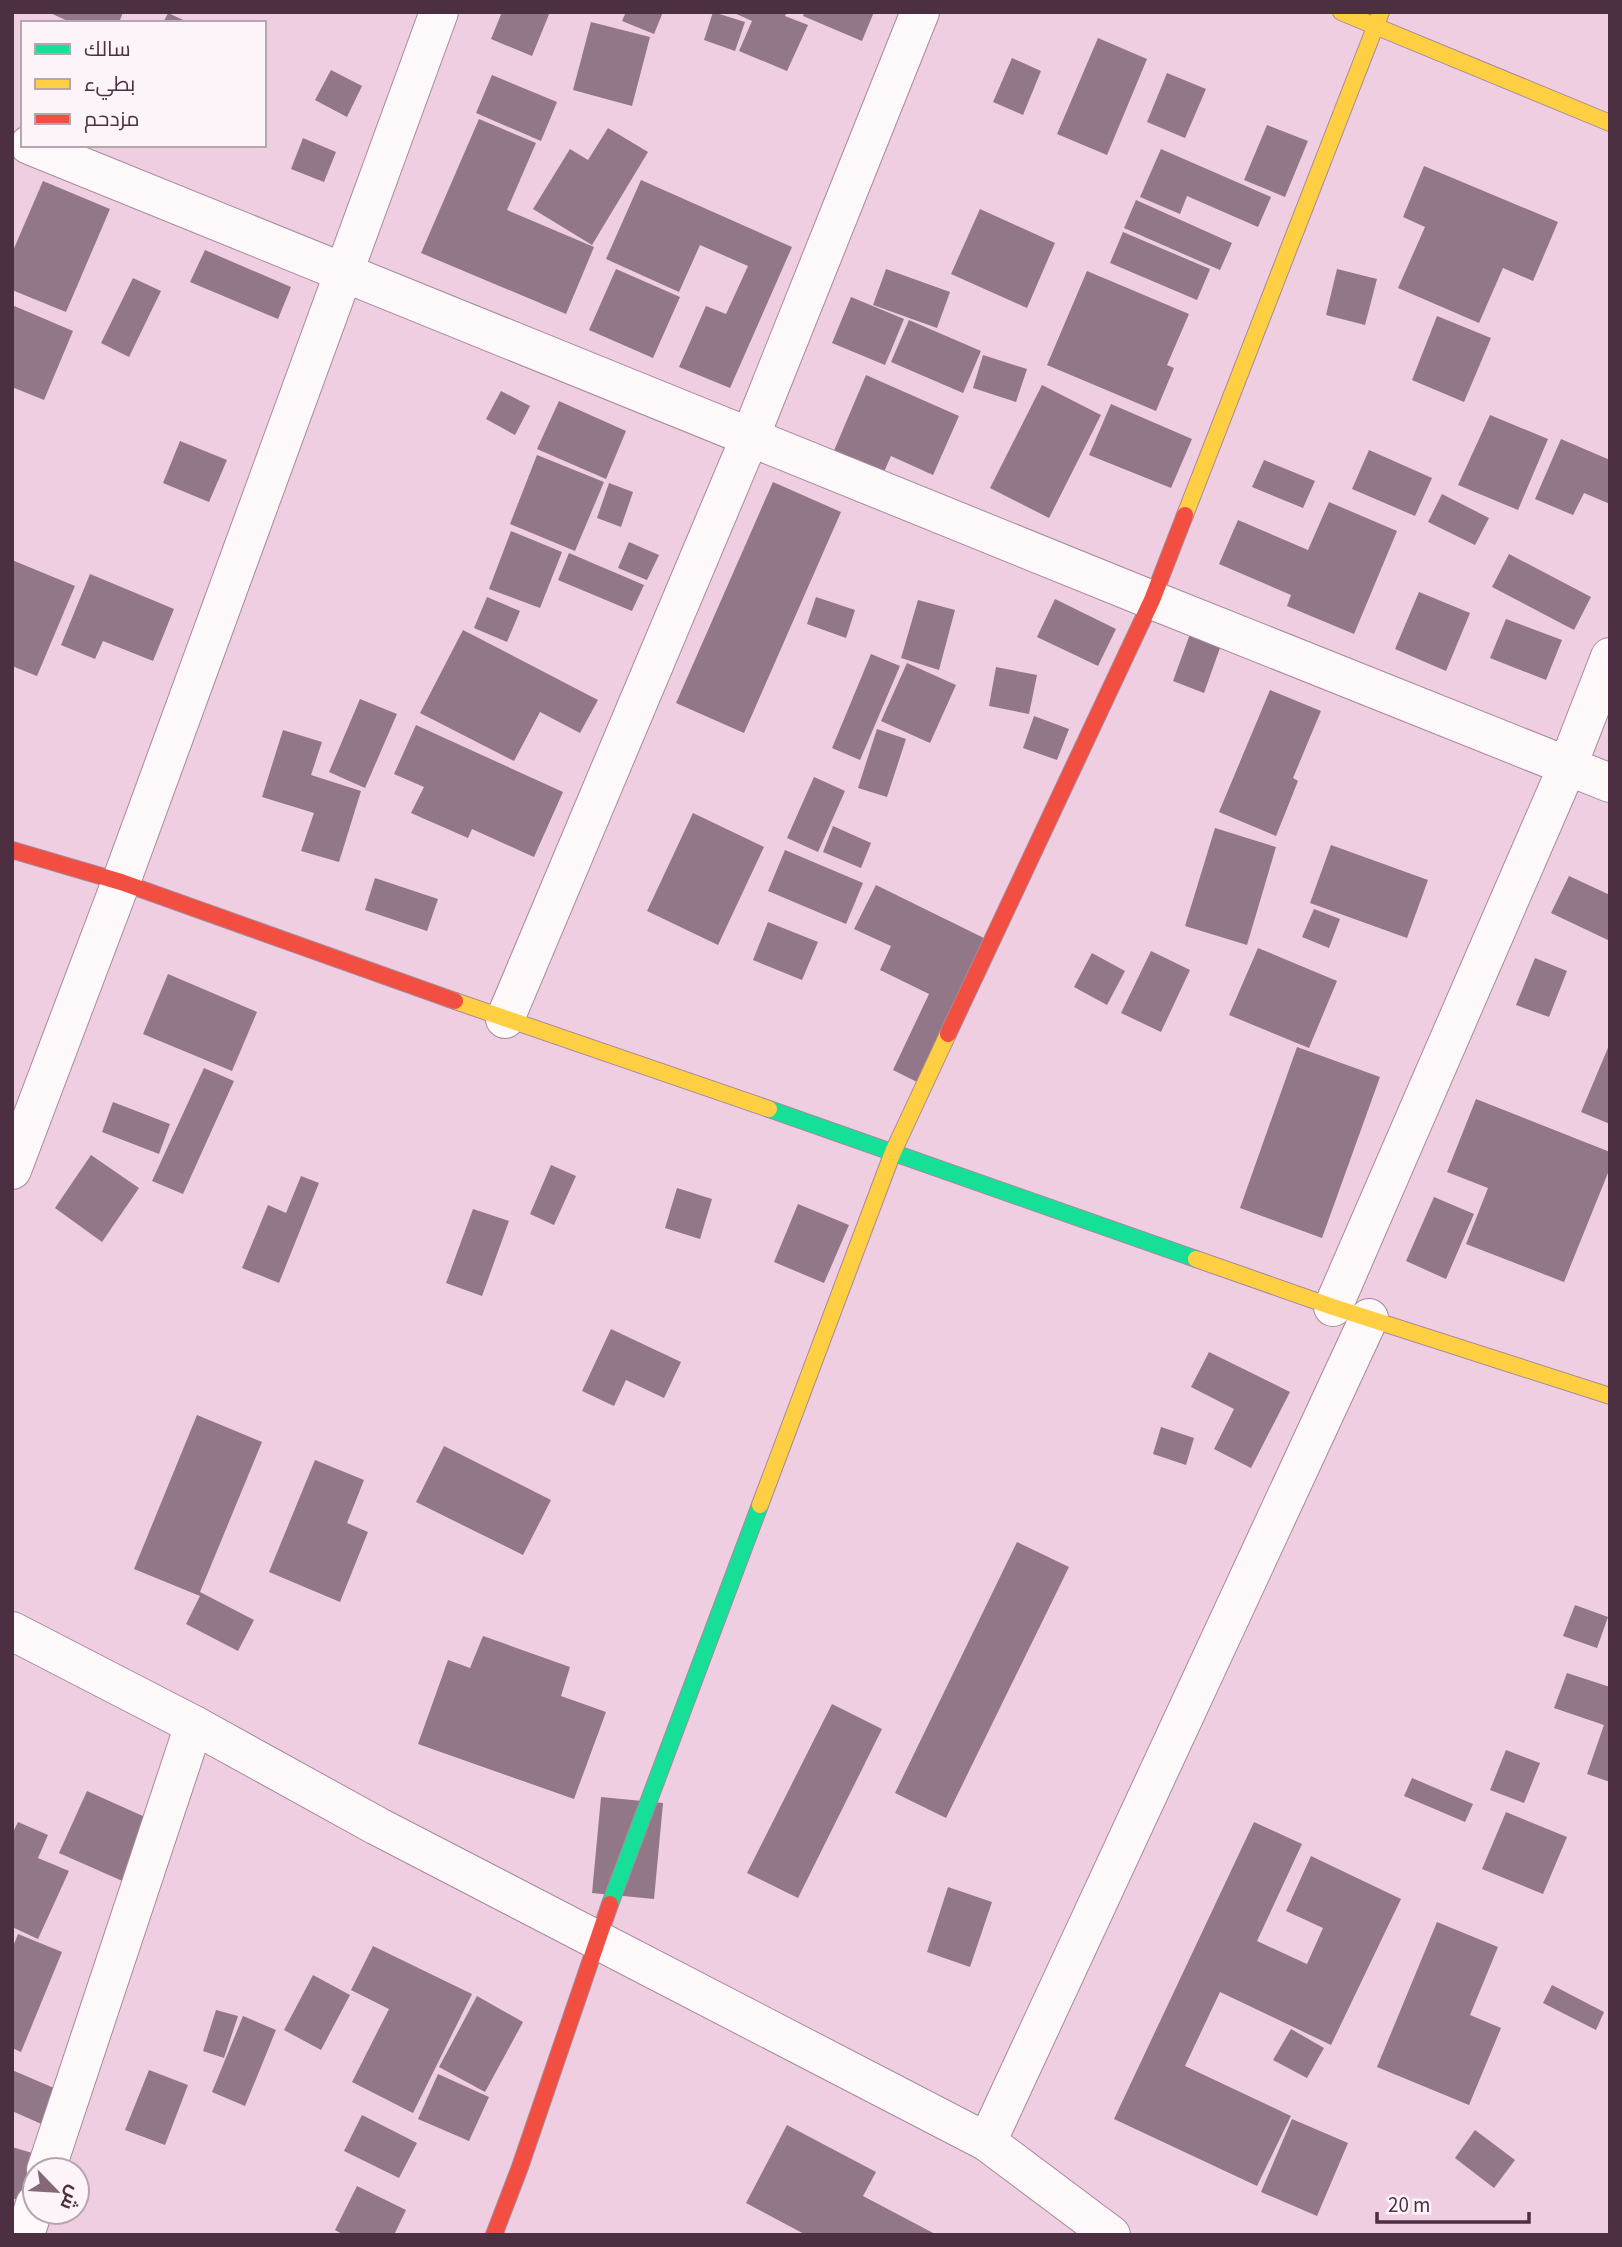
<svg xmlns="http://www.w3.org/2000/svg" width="1622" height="2247" font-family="'Source Sans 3',Cairo,sans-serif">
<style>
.building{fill:#917787}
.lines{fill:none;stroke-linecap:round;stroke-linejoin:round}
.street-casing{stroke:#a68a9b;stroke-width:40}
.fast-casing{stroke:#a68a9b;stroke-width:18}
.slow-casing{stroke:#a68a9b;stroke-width:18}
.jam-casing{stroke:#a68a9b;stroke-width:18}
.street{stroke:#fdf8fa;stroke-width:38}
.fast{stroke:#16e098;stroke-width:16}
.slow{stroke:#ffcf43;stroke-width:16}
.jam{stroke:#f24e42;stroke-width:16}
</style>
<rect width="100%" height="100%" fill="#f0cee1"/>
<g class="building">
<path d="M 48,12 L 123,12 L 119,23 L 72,23 Z"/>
<path d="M 502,12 L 550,12 L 532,56 L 491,39 Z"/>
<path d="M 626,12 L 663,12 L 654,34 L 622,21 Z"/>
<path d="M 713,12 L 745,22 L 735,51 L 704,40 Z"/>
<path d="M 732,12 L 787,12 L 785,16 L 808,25 L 787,71 L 739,51 L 752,21 Z"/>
<path d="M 804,12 L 874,12 L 862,41 L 803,16 Z"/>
<path d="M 168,13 L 190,23 L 163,23 Z"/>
<path d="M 591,22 L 650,37 L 632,106 L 573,90 Z"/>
<path d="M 1098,38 L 1147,59 L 1107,155 L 1057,134 Z"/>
<path d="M 1012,58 L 1041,71 L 1023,115 L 993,102 Z"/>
<path d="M 331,70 L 362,86 L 347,117 L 315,100 Z"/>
<path d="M 1167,73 L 1206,89 L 1185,138 L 1147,122 Z"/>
<path d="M 492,75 L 557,102 L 541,141 L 476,113 Z"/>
<path d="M 479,119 L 536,143 L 507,210 L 594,247 L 566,314 L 421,253 Z"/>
<path d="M 1267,125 L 1308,141 L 1285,197 L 1244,180 Z"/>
<path d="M 608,128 L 648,152 L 592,245 L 533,209 L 570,149 L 588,160 Z"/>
<path d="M 303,138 L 336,152 L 324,182 L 291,169 Z"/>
<path d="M 1161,149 L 1271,197 L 1258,227 L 1187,196 L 1180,214 L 1140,197 Z"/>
<path d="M 1424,166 L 1558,222 L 1533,281 L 1503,268 L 1479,323 L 1398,288 L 1425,227 L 1403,217 Z"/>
<path d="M 641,180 L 792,247 L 730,388 L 679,367 L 706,306 L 726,314 L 748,266 L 700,245 L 679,292 L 606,259 Z"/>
<path d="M 43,181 L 110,209 L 66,312 L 12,290 L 12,253 Z"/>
<path d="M 1136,200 L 1232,243 L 1220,270 L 1124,228 Z"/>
<path d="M 980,209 L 1055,243 L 1027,308 L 951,274 Z"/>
<path d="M 1123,232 L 1210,269 L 1197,300 L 1110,263 Z"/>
<path d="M 205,250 L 291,287 L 278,319 L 190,282 Z"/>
<path d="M 616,269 L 680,297 L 653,358 L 589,330 Z"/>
<path d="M 886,269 L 950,292 L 937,328 L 873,305 Z"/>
<path d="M 1337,269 L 1377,279 L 1365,325 L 1326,315 Z"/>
<path d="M 1087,271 L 1189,314 L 1167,365 L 1174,368 L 1156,411 L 1047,365 Z"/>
<path d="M 133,278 L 161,291 L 129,357 L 101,343 Z"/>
<path d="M 851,297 L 904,319 L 885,365 L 832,343 Z"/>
<path d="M 12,305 L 73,331 L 44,400 L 12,387 Z"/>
<path d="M 1437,316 L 1491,338 L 1464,402 L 1412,380 Z"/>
<path d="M 909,320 L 981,351 L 963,393 L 891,362 Z"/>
<path d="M 983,355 L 1027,369 L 1016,402 L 973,388 Z"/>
<path d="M 866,375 L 959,416 L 933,475 L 891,456 L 883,474 L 833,453 Z"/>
<path d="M 1042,385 L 1101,415 L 1049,518 L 990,488 Z"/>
<path d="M 501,391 L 530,406 L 515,435 L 486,419 Z"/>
<path d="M 559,401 L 626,431 L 606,479 L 537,449 Z"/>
<path d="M 1111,404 L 1192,439 L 1171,488 L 1089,455 Z"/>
<path d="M 1490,415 L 1548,439 L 1518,510 L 1458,485 Z"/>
<path d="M 1561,439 L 1610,460 L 1610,504 L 1584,493 L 1573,515 L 1535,499 Z"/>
<path d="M 180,441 L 227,460 L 209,502 L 163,483 Z"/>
<path d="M 1369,450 L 1432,478 L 1415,516 L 1352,489 Z"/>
<path d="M 537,455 L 604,482 L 575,551 L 510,524 Z"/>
<path d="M 1264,460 L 1315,481 L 1303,508 L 1252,487 Z"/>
<path d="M 773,482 L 841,512 L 744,733 L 676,703 Z"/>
<path d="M 609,483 L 633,492 L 621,527 L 597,518 Z"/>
<path d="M 1442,494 L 1489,518 L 1475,545 L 1428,522 Z"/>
<path d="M 1329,502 L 1397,531 L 1354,634 L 1287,606 L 1291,595 L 1219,564 L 1238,520 L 1308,550 Z"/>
<path d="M 511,531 L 562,552 L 540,608 L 489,589 Z"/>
<path d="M 629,542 L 659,555 L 647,580 L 618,568 Z"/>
<path d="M 569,553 L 644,585 L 632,611 L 558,580 Z"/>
<path d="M 1509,554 L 1591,597 L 1574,630 L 1492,587 Z"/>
<path d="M 12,560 L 75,586 L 37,676 L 12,666 Z"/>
<path d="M 90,574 L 174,609 L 153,661 L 103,641 L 95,659 L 61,645 Z"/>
<path d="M 1419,592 L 1470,613 L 1446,671 L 1395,649 Z"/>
<path d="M 487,597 L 520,611 L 507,642 L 474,628 Z"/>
<path d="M 816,597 L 855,610 L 846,638 L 807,624 Z"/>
<path d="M 1055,599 L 1116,629 L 1098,666 L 1037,637 Z"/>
<path d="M 918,600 L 955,610 L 939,670 L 901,658 Z"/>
<path d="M 1506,619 L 1562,640 L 1546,680 L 1490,658 Z"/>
<path d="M 463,630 L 598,700 L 580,733 L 540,712 L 514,761 L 420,713 Z"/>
<path d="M 1190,634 L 1221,645 L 1204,693 L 1173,681 Z"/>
<path d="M 871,654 L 900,666 L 860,760 L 832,748 Z"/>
<path d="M 907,663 L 956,685 L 930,743 L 881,721 Z"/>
<path d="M 996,667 L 1037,675 L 1029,714 L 989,706 Z"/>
<path d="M 1270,690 L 1321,711 L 1293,778 L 1298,781 L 1276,836 L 1219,812 Z"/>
<path d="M 360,699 L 397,714 L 365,788 L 329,772 Z"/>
<path d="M 1034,716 L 1069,729 L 1057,760 L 1023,748 Z"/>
<path d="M 416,725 L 563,792 L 534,857 L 472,829 L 468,838 L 411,813 L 424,787 L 394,774 Z"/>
<path d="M 877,729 L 906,739 L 887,797 L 858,788 Z"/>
<path d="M 283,730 L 322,742 L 311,775 L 361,791 L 339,862 L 301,851 L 314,813 L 262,797 Z"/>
<path d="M 814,777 L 845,791 L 818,852 L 787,838 Z"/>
<path d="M 693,813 L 764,847 L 718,945 L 647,911 Z"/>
<path d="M 833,826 L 871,843 L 861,868 L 823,852 Z"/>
<path d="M 1215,828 L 1276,847 L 1247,945 L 1185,926 Z"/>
<path d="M 1331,845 L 1428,880 L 1407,938 L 1310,903 Z"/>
<path d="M 785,850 L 863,883 L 846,924 L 768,891 Z"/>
<path d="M 1569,876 L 1610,895 L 1610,941 L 1551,913 Z"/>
<path d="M 375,878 L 438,899 L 427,931 L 365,910 Z"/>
<path d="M 876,885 L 990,941 L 921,1084 L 893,1070 L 929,994 L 880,970 L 891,946 L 854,929 Z"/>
<path d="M 1314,909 L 1340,919 L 1329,948 L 1302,937 Z"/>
<path d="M 768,922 L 818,942 L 802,980 L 753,960 Z"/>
<path d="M 1258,948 L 1337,981 L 1309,1048 L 1229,1015 Z"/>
<path d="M 1151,951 L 1190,970 L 1161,1032 L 1121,1013 Z"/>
<path d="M 1092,953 L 1125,971 L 1107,1005 L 1074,987 Z"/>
<path d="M 1535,958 L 1567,971 L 1549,1017 L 1516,1005 Z"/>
<path d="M 168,974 L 257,1012 L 232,1071 L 143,1034 Z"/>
<path d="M 1610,1043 L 1610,1124 L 1581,1112 Z"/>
<path d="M 1297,1047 L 1380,1077 L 1322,1238 L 1240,1208 Z"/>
<path d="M 204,1068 L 234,1081 L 183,1194 L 152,1181 Z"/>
<path d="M 1476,1099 L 1610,1152 L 1610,1168 L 1564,1282 L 1466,1244 L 1488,1188 L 1447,1172 Z"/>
<path d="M 113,1102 L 170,1124 L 159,1154 L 102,1132 Z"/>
<path d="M 91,1155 L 139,1188 L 102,1242 L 55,1208 Z"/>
<path d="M 551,1165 L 576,1176 L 554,1225 L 530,1214 Z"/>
<path d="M 301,1176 L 319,1183 L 279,1283 L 242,1268 L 268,1205 L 286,1213 Z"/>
<path d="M 677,1188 L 712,1199 L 700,1239 L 665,1228 Z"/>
<path d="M 1434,1197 L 1474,1214 L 1446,1279 L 1406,1261 Z"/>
<path d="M 798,1204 L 849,1225 L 824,1283 L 774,1262 Z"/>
<path d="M 473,1209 L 509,1221 L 482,1296 L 446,1283 Z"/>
<path d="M 611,1329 L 681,1362 L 664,1398 L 626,1380 L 614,1406 L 582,1391 Z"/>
<path d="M 1209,1352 L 1290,1392 L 1251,1468 L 1214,1449 L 1234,1409 L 1191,1387 Z"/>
<path d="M 197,1415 L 262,1442 L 200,1592 L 254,1620 L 238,1651 L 186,1624 L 200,1596 L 134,1569 Z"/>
<path d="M 1161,1427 L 1194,1438 L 1186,1465 L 1153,1454 Z"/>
<path d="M 444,1446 L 551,1500 L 523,1555 L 416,1502 Z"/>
<path d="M 315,1460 L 364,1480 L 347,1523 L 368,1532 L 340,1602 L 269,1572 Z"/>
<path d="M 1017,1542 L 1069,1567 L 946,1818 L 895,1793 Z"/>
<path d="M 1575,1605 L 1608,1617 L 1597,1648 L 1563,1636 Z"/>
<path d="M 483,1636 L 570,1667 L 561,1696 L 606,1712 L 574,1799 L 418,1744 L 448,1660 L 470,1668 Z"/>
<path d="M 1567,1673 L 1610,1687 L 1610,1782 L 1587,1774 L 1604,1725 L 1554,1708 Z"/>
<path d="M 832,1704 L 882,1729 L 798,1898 L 747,1873 Z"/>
<path d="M 1506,1750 L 1540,1763 L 1524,1803 L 1490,1790 Z"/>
<path d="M 1412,1778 L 1473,1804 L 1465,1822 L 1404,1796 Z"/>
<path d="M 87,1791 L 154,1821 L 127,1883 L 59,1853 Z"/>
<path d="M 601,1797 L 663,1803 L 654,1899 L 592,1893 Z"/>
<path d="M 1506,1812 L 1567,1837 L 1543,1894 L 1482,1869 Z"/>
<path d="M 18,1822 L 48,1835 L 38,1858 L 69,1871 L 38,1939 L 12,1927 L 12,1834 Z"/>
<path d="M 1254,1822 L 1302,1844 L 1257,1941 L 1307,1964 L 1323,1928 L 1286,1911 L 1311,1856 L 1401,1899 L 1331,2045 L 1220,1992 L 1185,2066 L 1291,2116 L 1257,2186 L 1114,2119 Z"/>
<path d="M 948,1887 L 992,1902 L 970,1967 L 927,1952 Z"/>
<path d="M 1437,1922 L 1498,1947 L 1470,2015 L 1501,2028 L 1469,2105 L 1377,2067 Z"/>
<path d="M 18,1934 L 62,1952 L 21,2052 L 12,2048 L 12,1949 Z"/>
<path d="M 373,1946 L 472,1994 L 413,2113 L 352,2082 L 389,2009 L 351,1990 Z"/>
<path d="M 313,1975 L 350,1995 L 321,2050 L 284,2030 Z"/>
<path d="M 1552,1985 L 1604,2012 L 1596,2030 L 1543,2003 Z"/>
<path d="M 477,1996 L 523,2022 L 485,2092 L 439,2067 Z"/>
<path d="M 216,2010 L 238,2016 L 224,2058 L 203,2051 Z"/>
<path d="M 243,2016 L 276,2030 L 245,2106 L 212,2092 Z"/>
<path d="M 1291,2029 L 1324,2048 L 1307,2078 L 1273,2060 Z"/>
<path d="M 12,2070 L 61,2091 L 46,2126 L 12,2111 Z"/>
<path d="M 149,2070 L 188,2085 L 165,2145 L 125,2130 Z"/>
<path d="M 438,2074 L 489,2097 L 469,2141 L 418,2119 Z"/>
<path d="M 362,2115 L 417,2143 L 399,2178 L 344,2151 Z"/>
<path d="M 1292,2119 L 1348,2143 L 1317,2216 L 1261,2192 Z"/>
<path d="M 787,2125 L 876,2172 L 863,2196 L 937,2235 L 806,2235 L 746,2203 Z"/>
<path d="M 1475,2130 L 1515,2160 L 1494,2188 L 1455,2158 Z"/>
<path d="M 12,2147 L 39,2155 L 24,2202 L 12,2198 Z"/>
<path d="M 357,2186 L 406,2210 L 394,2235 L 344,2235 L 335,2230 Z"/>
</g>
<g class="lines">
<defs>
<g id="street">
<path d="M 29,145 L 1152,600 L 1610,783"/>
<path d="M 505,1019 L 750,437 L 920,12"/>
<path d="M 12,1170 L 121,882 L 439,12"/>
<path d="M 1333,1307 L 1568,765 L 1610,657"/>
<path d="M 12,1631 L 194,1725 L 377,1826 L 987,2142 L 1111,2235"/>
<path d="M 987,2142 L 1369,1318"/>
<path d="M 46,2170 L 194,1725"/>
<path d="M 25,2235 L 35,2204"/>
</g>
<g id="fast">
<path d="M 769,1109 L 1196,1259"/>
<path d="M 610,1904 L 760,1505"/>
</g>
<g id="slow">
<path d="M 1341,12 L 1610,123"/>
<path d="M 1185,515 L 1381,12"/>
<path d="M 455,1001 L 769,1109"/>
<path d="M 1196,1259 L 1333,1307 L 1610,1396"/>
<path d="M 760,1505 L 893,1152 L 948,1034"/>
</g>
<g id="jam">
<path d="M 12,850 L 121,882 L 455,1001"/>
<path d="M 948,1034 L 1152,600 L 1185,515"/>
<path d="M 494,2235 L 520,2167 L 610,1904"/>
</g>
</defs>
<use href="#street" class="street-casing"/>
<use href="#fast" class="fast-casing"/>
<use href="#slow" class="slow-casing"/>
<use href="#jam" class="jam-casing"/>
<use href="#street" class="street"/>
<use href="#fast" class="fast"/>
<use href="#slow" class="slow"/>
<use href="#jam" class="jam"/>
</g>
<rect width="1622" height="2247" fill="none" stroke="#4c2f40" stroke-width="28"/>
<rect x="21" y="21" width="245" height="126" fill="#fcf4f8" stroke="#b6a5ae" stroke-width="2"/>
<rect x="35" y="44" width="35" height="10" fill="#16e098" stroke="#b6a5ae" stroke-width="2"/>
<text x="84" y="56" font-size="21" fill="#4c2f40">سالك</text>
<rect x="35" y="79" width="35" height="10" fill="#ffcf43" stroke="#b6a5ae" stroke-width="2"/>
<text x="84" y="91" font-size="21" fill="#4c2f40">بطيء</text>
<rect x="35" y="114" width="35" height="10" fill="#f24e42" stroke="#b6a5ae" stroke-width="2"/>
<text x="84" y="126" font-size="21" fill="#4c2f40">مزدحم</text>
<g transform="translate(56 2191) rotate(115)"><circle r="33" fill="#fcf4f8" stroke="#b6a5ae" stroke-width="2"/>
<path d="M0-5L12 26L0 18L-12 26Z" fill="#856778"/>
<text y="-10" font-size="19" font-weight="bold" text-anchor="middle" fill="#4c2f40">ش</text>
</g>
<path d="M1377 2212v10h152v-10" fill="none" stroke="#4c2f40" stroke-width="3.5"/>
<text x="1388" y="2212" font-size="21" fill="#4c2f40" stroke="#fcf4f8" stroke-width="5" paint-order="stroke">20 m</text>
</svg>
